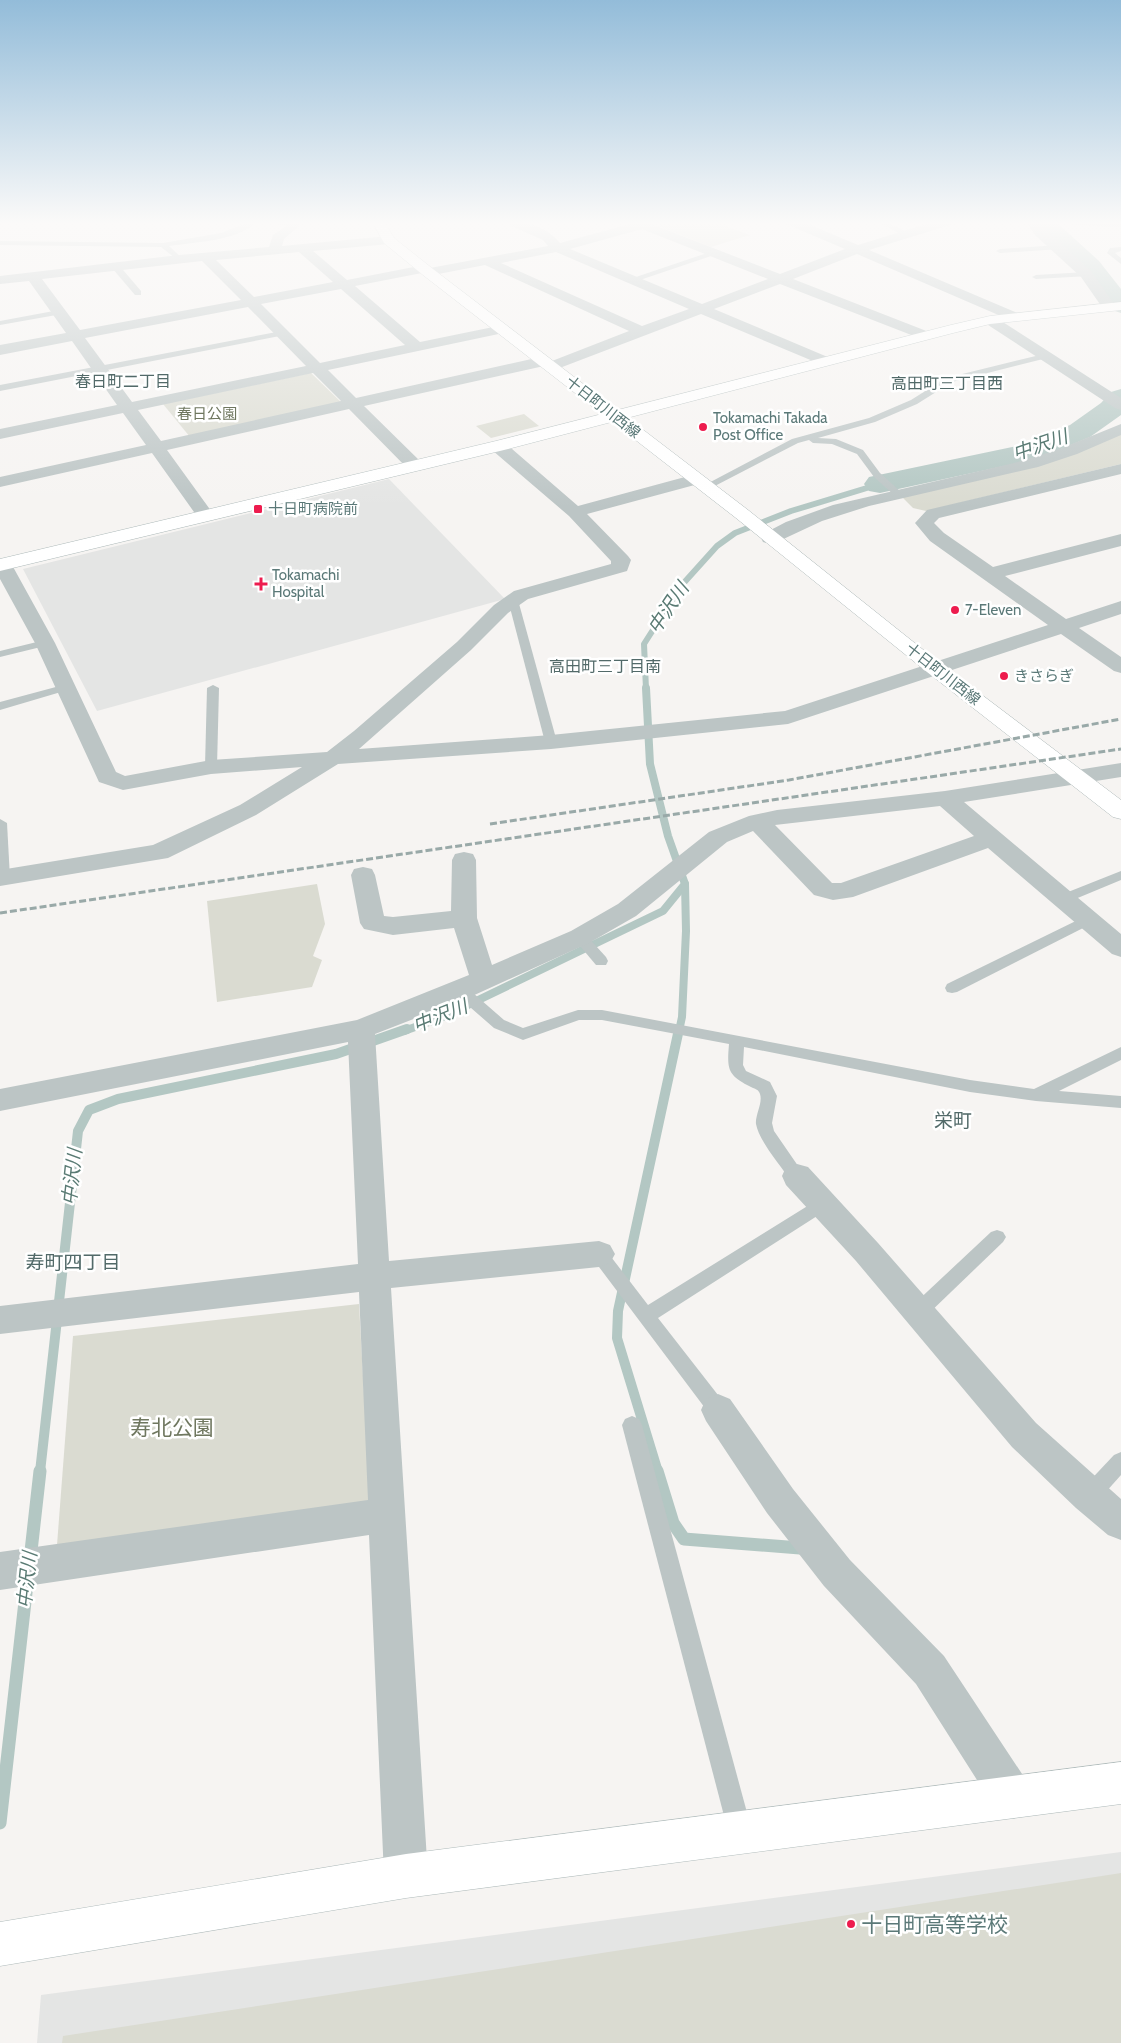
<svg xmlns="http://www.w3.org/2000/svg" width="1121" height="2043" font-family="Cabin,'Noto Sans JP',sans-serif">
<style>
.built{fill:#e4e5e4}
.green{fill:#dadbd1}
.lines{fill:none;stroke-linecap:round;stroke-linejoin:round}
.stream-far3{stroke:#b3c7c3;stroke-width:6}
.stream-far2{stroke:#b3c7c3;stroke-width:8}
.stream-far1{stroke:#b3c7c3;stroke-width:10}
.stream{stroke:#b3c7c3;stroke-width:13}
.river{fill:#b3c7c3;fill-rule:evenodd}
.secondary-casing{stroke:#aebaba;stroke-width:1}
.primary-casing{stroke:#adb8b8;stroke-width:1}
.lane{fill:#bcc5c5;fill-rule:evenodd}
.street{fill:#bcc5c5;fill-rule:evenodd}
.secondary{fill:#fff;fill-rule:evenodd}
.primary{fill:#fff;fill-rule:evenodd}
.rail{stroke:#99a9a8;stroke-width:3;stroke-dasharray:7 3;stroke-linecap:butt}
.poi-dot{fill:#ed1c4e;stroke:#fff;stroke-width:2}
.labels{text-anchor:middle;dominant-baseline:central;stroke-width:5;stroke-linejoin:round;paint-order:stroke}
.far-street-label{font-size:15px;fill:#5b7978;stroke:#fff}
.far-park-label{font-size:15px;fill:#6f775f;stroke:#fff}
.far-poi-label{font-size:15px;fill:#5b7978;stroke:#fff;text-anchor:start}
.far-neighbourhood-label{font-size:16px;fill:#526a69;stroke:#fff}
.water-label{font-size:19px;font-style:italic;fill:#5a7b74;stroke:#fff}
.neighbourhood-label{font-size:19px;fill:#526a69;stroke:#fff}
.near-park-label{font-size:21px;fill:#6f775f;stroke:#fff}
.near-poi-label{font-size:21px;fill:#5b7978;stroke:#fff;text-anchor:start}
</style>
<rect width="100%" height="100%" fill="#f6f4f2"/>
<g class="built">
<path d="M 389,479 L 505,599 L 97,711 L 23,569 Z"/>
<path d="M 1121,1852 L 1121,2043 L 37,2043 L 41,1995 Z"/>
</g>
<g class="green">
<path d="M 666,221 L 713,221 L 750,235 L 711,247 L 656,225 Z"/>
<path d="M 311,373 L 342,403 L 190,437 L 163,404 Z"/>
<path d="M 524,414 L 539,426 L 491,438 L 476,426 Z"/>
<path d="M 1121,433 L 1121,464 L 926,511 L 913,508 L 903,498 L 907,494 Z"/>
<path d="M 317,884 L 325,924 L 313,956 L 322,960 L 312,987 L 217,1002 L 207,901 Z"/>
<path d="M 359,1304 L 370,1502 L 57,1545 L 73,1336 Z"/>
<path d="M 1121,1873 L 1121,2043 L 62,2043 L 63,2036 Z"/>
</g>
<g class="lines">
<path class="stream-far3" d="M 646,689 L 644,644 L 681,586 L 717,546 L 735,533 L 791,511 L 880,484"/>
<g class="stream-far2">
<path d="M 404,1031 L 443,1017 L 663,911 L 685,884 L 668,836 L 650,764 L 646,688"/>
<path d="M 679,1031 L 682,1017 L 686,931 L 685,884"/>
</g>
<g class="stream-far1">
<path d="M 40,1472 L 78,1131 L 89,1110 L 118,1099 L 336,1054 L 407,1029"/>
<path d="M 658,1472 L 617,1338 L 618,1311 L 679,1029"/>
</g>
<g class="stream">
<path d="M 657,1471 L 673,1523 L 684,1539 L 800,1548"/>
<path d="M 30,1560 L 40,1471"/>
<path d="M 0,1823 L 28,1575"/>
</g>
<g class="river">
<path d="M 1031,221 L 1055,221 L 1099,261 L 1121,289 L 1121,313 L 1112,310 L 1081,271 Z"/>
<path d="M 1121,389 L 1121,415 L 1090,437 L 1037,459 L 880,493 L 869,491 L 864,484 L 869,477 L 1017,446 L 1070,425 L 1101,403 L 1111,392 Z"/>
</g>
<defs>
<g id="secondary">
<path d="M 1121,302 L 1121,310 L 990,324 L 953,333 L 504,450 L 0,571 L 0,559 L 496,441 L 951,325 L 990,316 Z"/>
<path d="M 1121,1762 L 1121,1804 L 406,1898 L 0,1966 L 0,1922 L 406,1854 Z"/>
</g>
<path id="primary" d="M 372,221 L 384,221 L 394,238 L 433,269 L 748,510 L 941,664 L 1121,800 L 1121,819 L 1113,817 L 927,672 L 736,518 L 423,275 L 384,243 Z"/>
</defs>
<use href="#secondary" class="secondary-casing"/>
<use href="#primary" class="primary-casing"/>
<g class="lane">
<path d="M 252,221 L 259,221 C 237,241 197,242 169,246 L 183,259 L 179,261 L 161,247 L 0,245 L 0,241 L 163,243 L 221,233 Z"/>
<path d="M 877,221 L 885,221 L 909,233 L 902,235 Z"/>
<path d="M 1058,245 L 1062,247 L 1061,249 L 1000,253 L 996,251 L 1000,249 Z"/>
<path d="M 1121,247 L 1121,251 L 1115,253 L 1121,258 L 1121,264 L 1107,253 L 1110,248 Z"/>
<path d="M 713,251 L 720,253 L 637,281 L 630,279 Z"/>
<path d="M 112,264 L 118,264 L 141,291 L 141,295 L 135,295 L 112,268 Z"/>
<path d="M 1086,272 L 1090,274 L 1089,276 L 1036,279 L 1032,277 L 1036,275 Z"/>
<path d="M 59,310 L 62,310 L 62,314 L 0,325 L 0,321 Z"/>
<path d="M 282,331 L 286,333 L 285,335 L 0,391 L 0,385 Z"/>
<path d="M 1044,354 L 1047,354 L 1047,358 L 952,382 L 917,404 L 875,422 L 818,438 L 836,439 L 863,450 L 880,473 L 900,491 L 900,495 L 894,495 L 874,477 L 857,454 L 832,444 L 813,443 L 809,440 L 798,443 L 709,489 L 703,489 L 701,487 L 792,439 L 869,418 L 911,400 L 946,378 Z"/>
<path d="M 513,597 L 518,600 L 557,742 L 555,745 L 547,745 L 545,742 L 508,600 Z"/>
<path d="M 45,640 L 49,641 L 51,643 L 49,645 L 0,657 L 0,651 Z"/>
<path d="M 67,684 L 71,685 L 73,687 L 71,689 L 0,710 L 0,702 Z"/>
<path d="M 213,685 L 219,688 L 217,767 L 211,771 L 205,767 L 207,688 Z"/>
<path d="M 0,819 L 7,823 L 10,878 L 8,881 L 0,882 Z"/>
<path d="M 1121,871 L 1121,880 L 1068,902 L 1058,902 L 1056,899 L 1058,896 Z"/>
<path d="M 1088,915 L 1093,917 L 1095,920 L 1093,923 L 957,992 L 952,993 L 947,992 L 945,988 L 947,984 Z"/>
<path d="M 580,932 L 585,934 L 606,957 L 608,961 L 606,965 L 596,965 L 575,940 L 573,937 L 575,934 Z"/>
<path d="M 460,985 L 465,986 L 504,1020 L 523,1028 L 578,1010 L 602,1010 L 970,1080 L 1034,1089 L 1121,1047 L 1121,1060 L 1059,1091 L 1121,1096 L 1121,1108 L 1036,1101 L 970,1092 L 744,1047 L 743,1065 L 746,1071 L 770,1082 L 777,1096 L 772,1123 L 774,1131 L 805,1176 L 803,1181 L 797,1183 L 791,1181 C 781,1166 759,1141 756,1124 C 755,1115 763,1103 760,1094 C 758,1089 755,1089 751,1087 C 727,1075 727,1069 729,1044 L 602,1020 L 579,1020 L 523,1040 L 494,1028 L 455,994 L 453,990 L 455,986 Z"/>
<path d="M 822,1197 L 828,1199 L 830,1204 L 828,1209 L 658,1318 L 725,1404 L 727,1410 L 725,1416 L 718,1419 L 711,1416 L 593,1259 L 590,1254 L 593,1249 L 599,1247 L 605,1249 L 648,1305 Z"/>
<path d="M 997,1230 L 1003,1232 L 1006,1237 L 1003,1242 L 924,1318 L 918,1320 L 912,1318 L 909,1312 L 912,1306 L 991,1232 Z"/>
<path d="M 632,1416 L 639,1419 L 642,1425 L 752,1831 L 748,1839 L 740,1843 L 732,1839 L 728,1831 L 622,1425 L 625,1419 Z"/>
<path d="M 1121,1452 L 1121,1475 L 1096,1503 L 1089,1506 L 1082,1503 L 1079,1496 L 1082,1489 L 1114,1455 Z"/>
</g>
<g class="street">
<path d="M 276,221 L 297,221 L 299,226 L 284,239 L 282,246 L 389,236 L 394,237 L 396,240 L 394,243 L 389,244 L 313,251 L 347,280 L 424,265 L 430,268 L 548,246 L 543,240 L 507,224 L 506,221 C 526,221 547,227 560,243 L 630,224 L 627,221 L 659,221 L 654,225 L 780,274 L 845,249 L 786,224 L 785,221 L 801,221 L 858,245 L 936,221 L 954,221 L 953,224 L 869,250 L 1020,314 L 1022,317 L 1020,320 L 1010,320 L 857,254 L 793,279 L 929,332 L 931,335 L 929,338 L 919,338 L 780,284 L 714,309 L 830,358 L 833,361 L 830,364 L 820,364 L 701,314 L 557,369 L 547,369 L 544,366 L 364,406 L 421,462 L 424,466 L 421,470 L 415,471 L 409,470 L 349,409 L 167,450 L 214,515 L 211,519 L 205,520 L 199,519 L 152,453 L 0,487 L 0,477 L 146,445 L 123,413 L 0,439 L 0,429 L 117,405 L 72,341 L 0,355 L 0,345 L 66,333 L 29,281 L 0,284 L 0,276 L 179,255 L 269,247 L 273,235 L 286,226 L 277,224 ZM 642,229 L 768,279 L 702,304 L 570,249 ZM 299,252 L 333,282 L 254,297 L 216,260 ZM 556,252 L 689,309 L 642,326 L 501,263 ZM 202,261 L 241,300 L 80,330 L 42,279 ZM 485,265 L 629,331 L 552,361 L 545,356 L 356,398 L 328,370 L 508,332 L 510,329 L 508,326 L 503,325 L 420,342 L 355,286 L 422,273 L 428,276 ZM 341,289 L 405,345 L 320,363 L 261,304 ZM 248,307 L 306,366 L 132,402 L 85,338 ZM 313,373 L 341,401 L 161,441 L 138,410 Z"/>
<path d="M 1026,221 L 1038,221 L 1045,229 L 1091,271 L 1116,307 L 1114,310 L 1104,310 L 1081,277 L 1035,235 Z"/>
<path d="M 1070,221 L 1121,221 L 1121,227 L 1076,225 L 1071,224 Z"/>
<path d="M 990,316 L 995,317 L 1121,398 L 1121,410 L 1115,408 L 985,323 L 983,320 L 985,317 Z"/>
<path d="M 1121,424 L 1121,435 L 1077,454 L 1038,467 L 869,506 L 822,521 L 777,542 L 770,544 L 763,542 L 761,538 L 763,534 L 786,522 L 833,505 L 1014,463 L 1057,450 Z"/>
<path d="M 498,441 L 504,442 L 578,506 L 696,474 L 702,475 L 705,479 L 702,483 L 587,514 L 628,556 L 631,560 L 627,571 L 528,599 L 508,613 L 471,650 L 359,749 L 551,735 L 785,711 L 1048,625 L 930,541 L 915,523 L 927,510 L 1121,464 L 1121,474 L 939,518 L 934,523 L 944,533 L 993,567 L 1121,534 L 1121,546 L 1005,576 L 1066,619 L 1121,601 L 1121,614 L 1079,628 L 1121,657 L 1121,673 L 1114,671 L 1061,634 L 788,724 L 551,749 L 338,764 L 256,815 L 168,858 L 0,886 L 0,870 L 153,845 L 240,805 L 302,767 L 211,774 L 123,790 L 99,782 L 35,643 L 0,579 L 0,560 L 9,561 L 12,565 L 55,643 L 116,772 L 125,776 L 211,760 L 327,752 L 354,731 L 457,642 L 494,605 L 514,591 L 611,564 L 611,561 L 569,516 L 492,450 L 490,446 L 492,442 Z"/>
<path d="M 1121,763 L 1121,777 L 964,802 L 1121,934 L 1121,957 L 1112,954 L 988,848 L 853,897 L 833,900 L 814,895 L 753,831 L 727,842 L 636,916 L 589,943 L 470,997 L 375,1034 L 389,1261 L 599,1241 L 610,1245 L 615,1254 L 610,1263 L 599,1267 L 391,1288 L 428,1876 L 421,1891 L 406,1898 L 391,1891 L 384,1876 L 369,1535 L 0,1590 L 0,1552 L 368,1500 L 359,1292 L 0,1334 L 0,1306 L 358,1264 L 348,1042 L 0,1111 L 0,1089 L 357,1020 L 469,975 L 454,928 L 393,935 L 364,929 L 360,923 L 351,875 L 354,869 L 363,867 L 372,869 L 375,875 L 384,916 L 393,917 L 451,911 L 452,860 L 455,854 L 464,852 L 473,854 L 476,860 L 477,918 L 492,965 L 571,931 L 618,904 L 709,832 L 749,816 L 777,810 L 945,791 ZM 940,806 L 974,836 L 841,883 L 832,883 L 775,825 Z"/>
<path d="M 797,1164 L 808,1167 L 878,1243 L 1036,1423 L 1121,1499 L 1121,1540 L 1108,1535 L 1076,1508 L 1012,1447 L 856,1261 L 786,1185 L 782,1176 L 786,1167 Z"/>
<path d="M 718,1394 L 730,1399 L 793,1489 L 850,1560 L 944,1656 L 1028,1783 L 1034,1798 L 1028,1813 L 1013,1819 L 998,1813 L 916,1684 L 824,1586 L 767,1513 L 706,1421 L 701,1410 L 706,1399 Z"/>
</g>
<use href="#secondary" class="secondary"/>
<use href="#primary" class="primary"/>
<g class="rail">
<path d="M 490,824 L 789,780 L 1121,719"/>
<path d="M 0,913 L 1121,749"/>
</g>
</g>
<linearGradient id="sky" x2="0" y2="1"><stop stop-color="#93bcd9"/><stop offset="0.44" stop-color="#fbfaf9"/><stop offset="1" stop-color="#fbfaf9" stop-opacity="0"/></linearGradient>
<rect width="1121" height="507" fill="url(#sky)"/>
<g class="poi-dot">
<circle cx="703" cy="427" r="5"/>
<rect x="253" y="504" width="10" height="10" rx="2.5"/>
<path d="M258.5 576.5h5v5h5v5h-5v5h-5v-5h-5v-5h5z"/>
<circle cx="955" cy="610" r="5"/>
<circle cx="1004" cy="676" r="5"/>
<circle cx="851" cy="1924" r="5"/>
</g>
<g class="labels">
<g class="far-street-label">
<text transform="translate(603 407) rotate(38)">十日町川西線</text>
<text transform="translate(943 674) rotate(38)">十日町川西線</text>
</g>
<g class="far-park-label">
<text x="207" y="414">春日公園</text>
</g>
<g class="far-poi-label">
<text x="713" y="418">Tokamachi Takada<tspan x="713" dy="17">Post Office</tspan></text>
<text x="268" y="509">十日町病院前</text>
<text x="272" y="575">Tokamachi<tspan x="272" dy="17">Hospital</tspan></text>
<text x="965" y="610">7-Eleven</text>
<text x="1014" y="676">きさらぎ</text>
</g>
<g class="far-neighbourhood-label">
<text x="123" y="381">春日町二丁目</text>
<text x="947" y="383">高田町三丁目西</text>
<text x="605" y="666">高田町三丁目南</text>
</g>
<g class="water-label">
<text transform="translate(1040 445) rotate(-19)">中沢川</text>
<text transform="translate(668 608) rotate(-56)">中沢川</text>
<text transform="translate(440 1016) rotate(-22)">中沢川</text>
<text transform="translate(72 1177) rotate(-84)">中沢川</text>
<text transform="translate(27 1580) rotate(-84)">中沢川</text>
</g>
<g class="neighbourhood-label">
<text x="953" y="1120">栄町</text>
<text x="73" y="1262">寿町四丁目</text>
</g>
<g class="near-park-label">
<text x="172" y="1427">寿北公園</text>
</g>
<g class="near-poi-label">
<text x="861" y="1924">十日町高等学校</text>
</g>
</g>
</svg>
